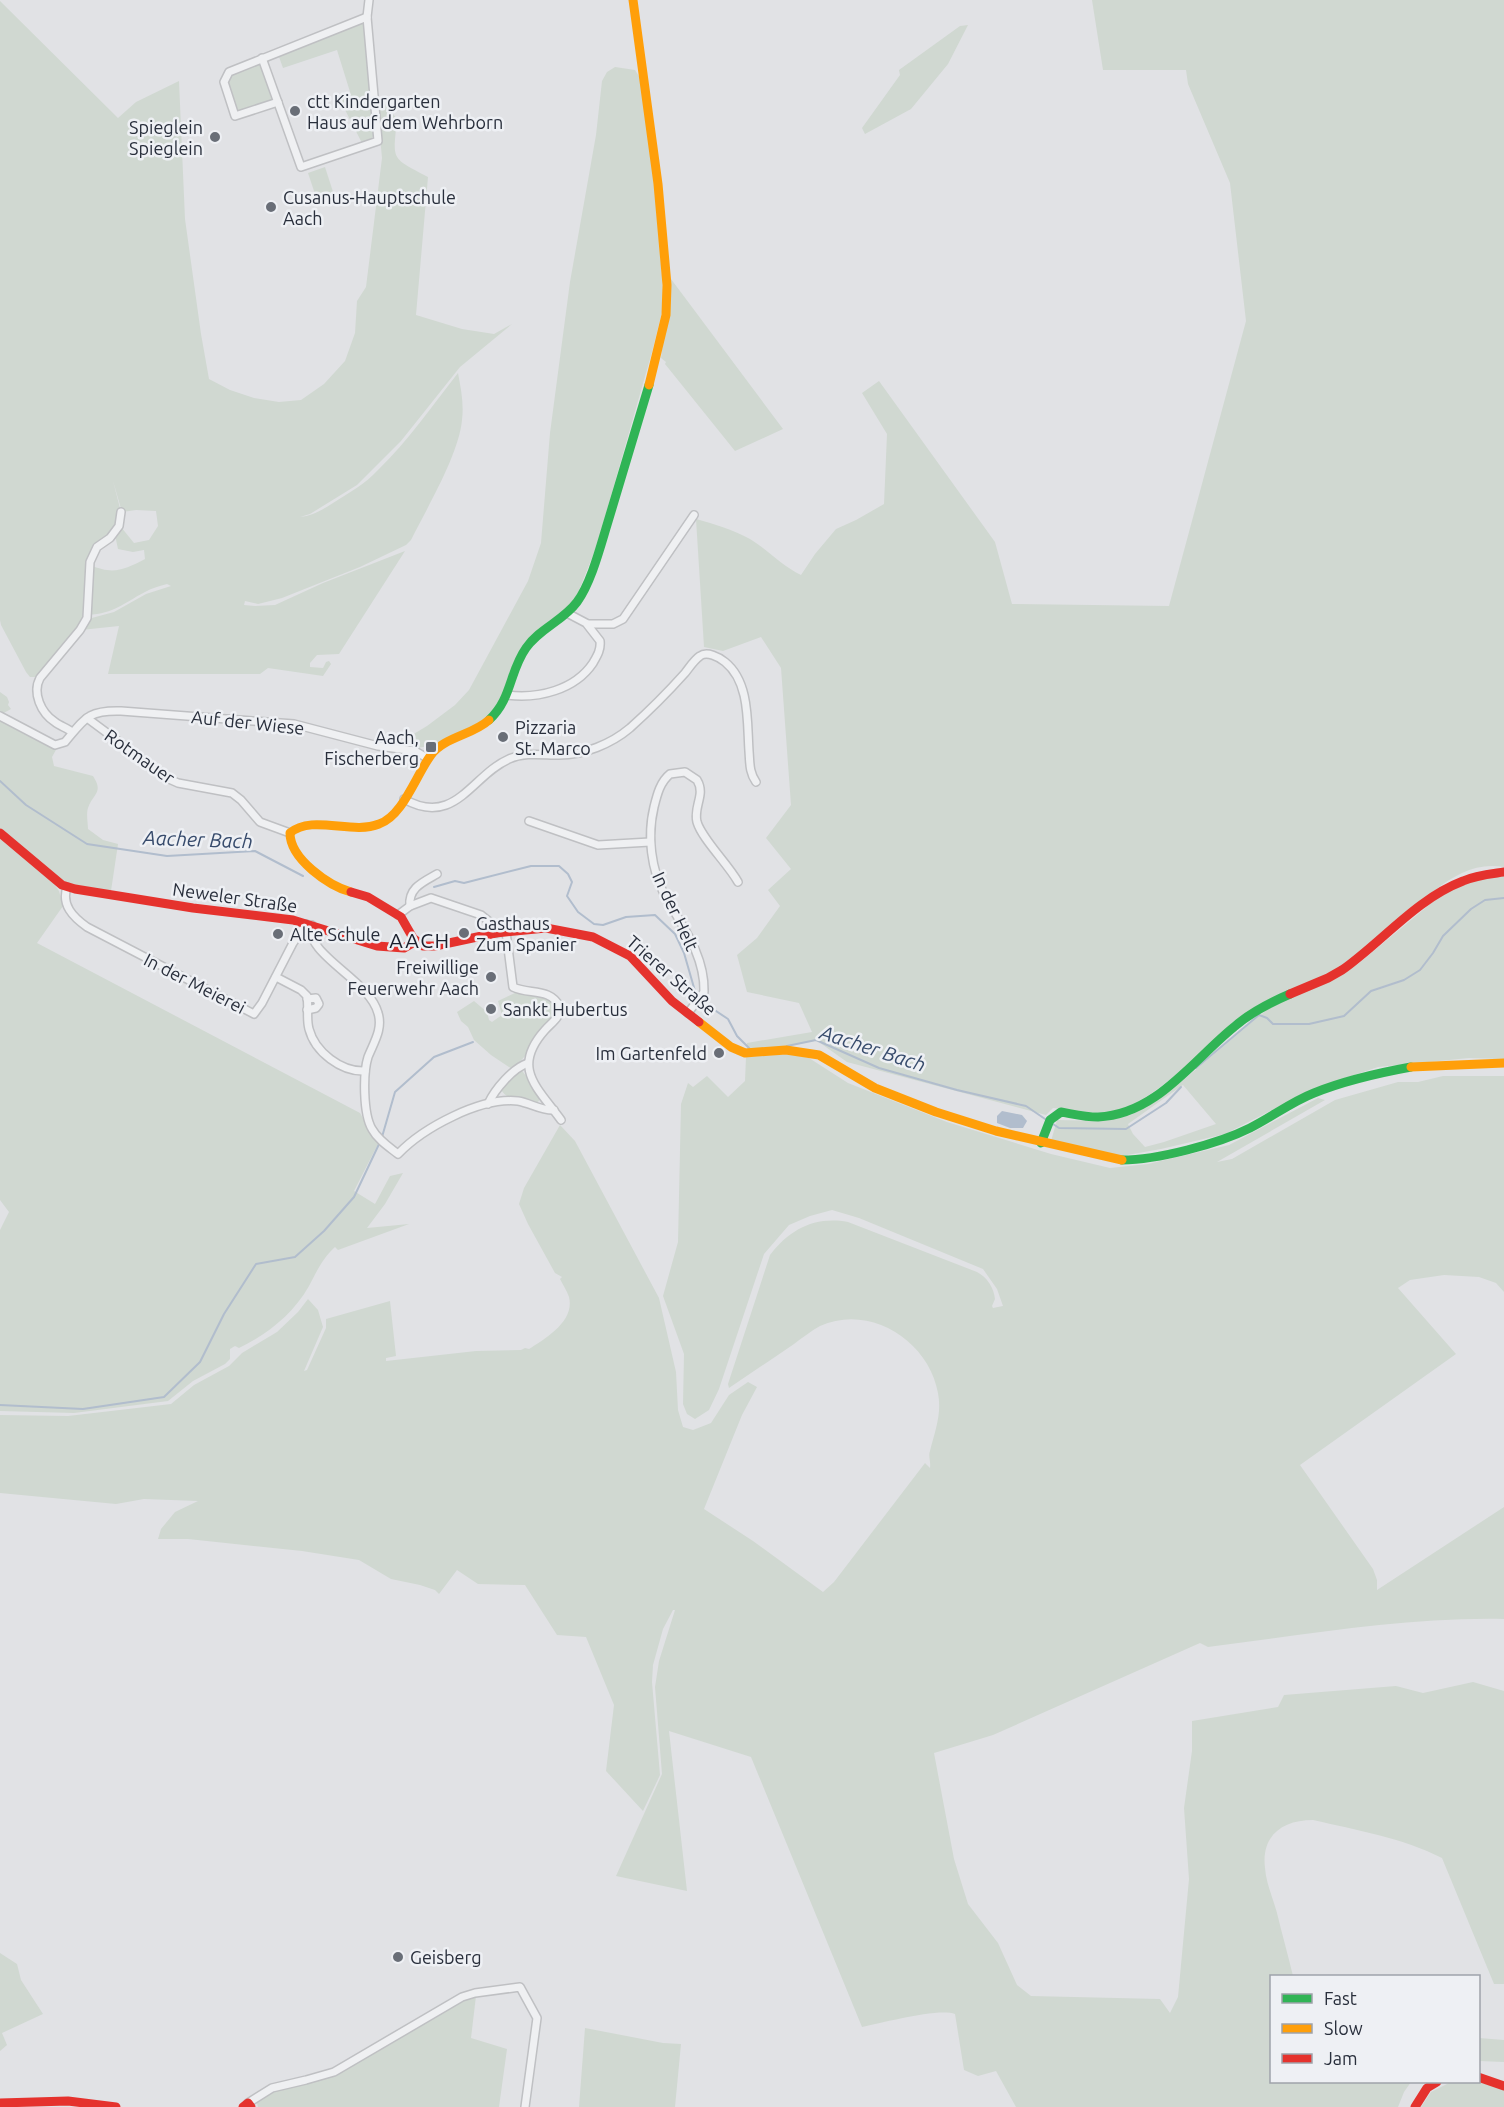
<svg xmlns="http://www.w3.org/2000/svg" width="1504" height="2107" font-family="Ubuntu,sans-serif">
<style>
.green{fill:#d0d8d1;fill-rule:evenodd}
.water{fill:#b1bdcd}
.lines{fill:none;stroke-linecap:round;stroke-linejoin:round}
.stream{stroke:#b1bdcd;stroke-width:2}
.street-casing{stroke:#bfc0c3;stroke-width:10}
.street{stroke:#eff0f2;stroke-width:7}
.fast{stroke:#30b455;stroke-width:9}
.slow{stroke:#ff9f0a;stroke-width:9}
.jam{stroke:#e5322d;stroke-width:9}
.poi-dot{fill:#696e77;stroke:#eef0f4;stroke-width:2}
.labels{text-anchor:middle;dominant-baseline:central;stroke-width:5;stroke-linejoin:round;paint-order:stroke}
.poi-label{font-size:18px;fill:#292f3c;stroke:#eef0f4;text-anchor:start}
.street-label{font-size:18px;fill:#292f3c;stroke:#eef0f4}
.water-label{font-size:20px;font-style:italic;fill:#374b6c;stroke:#eef0f4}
.quarter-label{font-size:21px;letter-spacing:1.5px;fill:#1b202d;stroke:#eef0f4}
</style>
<rect width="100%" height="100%" fill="#e1e2e5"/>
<g class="green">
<path d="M 1092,0 L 1504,0 L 1504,867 C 1456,858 1419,906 1386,934 C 1370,947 1348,964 1330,973 C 1303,988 1272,993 1248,1012 C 1212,1040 1163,1095 1121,1109 C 1101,1116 1074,1110 1053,1108 L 1046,1115 L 847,1062 L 816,1040 L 771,1050 L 747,1051 L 747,1043 L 812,1032 L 799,1003 L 747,992 L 737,955 L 757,938 L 780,906 L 768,890 L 791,869 L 766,838 L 791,805 L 781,668 L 761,637 L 723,651 L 704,647 L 696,519 C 715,524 733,530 750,539 C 768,550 782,566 801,575 L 815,554 L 836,529 L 856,520 L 884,504 L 887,434 L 862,393 L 879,381 L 995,542 L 1012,604 L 1169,606 L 1246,321 L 1230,183 L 1188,84 L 1186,70 L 1103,70 Z"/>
<path d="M 0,1 L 118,118 L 136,102 L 179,81 L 185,219 L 201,334 L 209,379 L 230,390 L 254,398 L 279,402 L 301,400 L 324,384 L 345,361 L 355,333 L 357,301 L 366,287 L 382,158 L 377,104 L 385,104 L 397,119 C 393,161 390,157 428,177 L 416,315 L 462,329 L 494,334 L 512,324 L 460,367 L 401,441 L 357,485 L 310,514 L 300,517 C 312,516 322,510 333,503 C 349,493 365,484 378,470 C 408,441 432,406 458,373 C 461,389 464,404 462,420 C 459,454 427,508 411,540 L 406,545 L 360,567 L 282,598 L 258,604 L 245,601 L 244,605 L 255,606 L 275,605 L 323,583 L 405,551 L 339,654 L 317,655 L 310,663 L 310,667 L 323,668 L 326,662 L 329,661 L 331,664 L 323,676 L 268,668 L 260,674 L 108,674 L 119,626 L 81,630 L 88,619 L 114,612 L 146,594 L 171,586 L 167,584 C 160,586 152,588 145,592 C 122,604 115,613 88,615 L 90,565 C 113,575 124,570 145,559 L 144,550 L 133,552 L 118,549 L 115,535 L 121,527 L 134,543 L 149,540 L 158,526 L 156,511 L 136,510 L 122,512 L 113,481 L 121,512 L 119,526 L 89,561 L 84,620 L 79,629 L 37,677 L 30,677 L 26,672 L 1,625 L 0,620 Z"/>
<path d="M 364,21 L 375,129 C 374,138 371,141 362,143 L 340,100 L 351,95 L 337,50 L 283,68 L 278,54 Z"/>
<path d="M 968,25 L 948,64 L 911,109 L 865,134 L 862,128 L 900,75 L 899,70 L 960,26 Z"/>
<path d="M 257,63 L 264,68 L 272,102 L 239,112 L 236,110 L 227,82 L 232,74 Z"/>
<path d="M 615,67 L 635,70 L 640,78 L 655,191 L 662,276 L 663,308 L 652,352 L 597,545 L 578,593 L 566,609 L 521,648 L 509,673 L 503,694 L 490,717 L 474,728 L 430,746 L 409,749 L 397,744 L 427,726 L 455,705 L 469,690 L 528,581 L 541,543 L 550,433 L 570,282 L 596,135 L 602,81 L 607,72 Z"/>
<path d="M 325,167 L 335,198 L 318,203 L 308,173 Z"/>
<path d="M 671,279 L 783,429 L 735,451 L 665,364 L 666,362 L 661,358 Z"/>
<path d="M 0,692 L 7,697 L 9,702 L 8,705 L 11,709 L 0,715 Z"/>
<path d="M 0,716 L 57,748 L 52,757 L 54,766 L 93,776 C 104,793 93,793 88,808 C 86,814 88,823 88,829 L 103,840 L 118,844 L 111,891 L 66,883 L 0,828 Z"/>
<path d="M 0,837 L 54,884 L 59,891 L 63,906 L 37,943 L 360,1113 L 378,1144 L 354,1191 L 375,1204 L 390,1176 L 403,1173 L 385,1204 L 367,1228 L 409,1224 L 338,1250 L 335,1247 C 322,1259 317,1271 309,1286 C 293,1314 268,1334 239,1348 L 235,1346 L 230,1349 L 230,1359 L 225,1364 L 193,1381 L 168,1401 L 74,1413 L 0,1411 L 0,1230 L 9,1212 L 0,1200 Z"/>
<path d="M 1504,874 L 1504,1059 L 1469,1058 L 1378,1067 L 1315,1088 L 1225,1134 L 1161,1149 L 1116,1157 L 1051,1141 L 1057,1120 L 1105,1121 L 1131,1115 L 1157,1100 L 1181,1082 L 1258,1017 L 1275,1004 L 1358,964 L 1447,890 L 1463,881 ZM 1183,1085 L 1216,1124 L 1164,1142 L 1145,1147 L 1133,1134 L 1128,1124 Z"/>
<path d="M 517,992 C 536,995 550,993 560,1012 C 542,1021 537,1040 526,1055 C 522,1060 517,1064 512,1069 L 491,1055 L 474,1040 L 468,1027 L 461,1021 L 457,1012 L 474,1001 L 487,1012 L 489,1020 L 492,1022 L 502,1015 L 498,1001 Z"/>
<path d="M 791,1054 L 809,1058 L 848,1083 L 947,1122 L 1051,1154 L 1110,1168 L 1148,1164 L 1229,1145 L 1318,1098 L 1325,1100 L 1217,1162 L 1232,1159 L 1335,1100 L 1398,1082 L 1418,1082 L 1443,1076 L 1504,1076 L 1504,1292 L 1496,1283 L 1479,1277 L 1444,1275 L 1410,1280 L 1398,1288 L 1456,1354 L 1300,1465 L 1373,1569 L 1377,1580 L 1377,1590 L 1504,1507 L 1504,1619 C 1405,1617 1306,1635 1208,1647 L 1200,1643 L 993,1735 L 934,1753 L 954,1859 L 968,1904 L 998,1943 L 1017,1985 L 1031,1996 L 1160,1999 L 1170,2013 L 1178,1997 L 1189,1879 L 1184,1808 L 1192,1751 L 1192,1721 L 1278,1707 L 1284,1695 L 1396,1686 L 1423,1693 L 1473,1682 L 1504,1691 L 1504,1984 L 1494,1984 L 1442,1858 C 1403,1838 1356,1830 1313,1820 C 1283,1820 1261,1835 1265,1868 C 1266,1883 1273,1898 1277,1913 C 1282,1934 1288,1955 1293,1976 L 1272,1976 L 1272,2082 L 1411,2082 L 1404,2092 L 1398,2107 L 1016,2107 L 996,2071 L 978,2076 L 964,2070 L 955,2014 C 937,2008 883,2023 862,2027 L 751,1757 L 669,1731 L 687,1891 L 616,1876 L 662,1774 L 655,1687 L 659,1661 L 675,1610 L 673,1610 L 663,1629 L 653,1665 L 652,1682 L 660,1775 L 643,1811 L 606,1771 L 614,1705 L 586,1637 L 557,1635 L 525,1585 L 478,1584 L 457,1570 L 439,1594 L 435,1590 L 420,1585 L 391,1579 L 359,1560 L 302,1551 L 188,1539 L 158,1539 L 161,1529 L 175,1512 L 198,1501 L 144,1499 L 116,1504 L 0,1493 L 0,1415 L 68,1416 L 171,1404 L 194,1385 L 229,1366 L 242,1353 L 277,1332 L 298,1312 L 308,1299 L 318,1310 L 323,1327 L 304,1371 L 307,1370 L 326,1328 L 326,1319 L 390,1301 L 396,1356 L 386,1358 L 386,1361 L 476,1351 L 521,1350 L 525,1348 L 529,1349 C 546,1338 575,1321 569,1297 C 567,1291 563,1285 560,1279 L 562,1277 L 555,1273 L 528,1224 L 519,1204 L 524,1188 L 560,1125 L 575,1141 L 659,1298 L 676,1372 L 678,1410 L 683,1427 L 693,1430 L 711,1423 L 729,1395 L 748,1382 L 757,1387 L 742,1415 L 704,1509 L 753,1541 L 823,1592 L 834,1582 L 925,1463 L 930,1468 C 931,1462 928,1456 930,1451 C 935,1431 942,1414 938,1393 C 929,1341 870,1303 820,1326 C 811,1331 802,1338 794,1344 C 772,1359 751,1373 729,1388 L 728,1384 L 770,1255 C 790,1229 815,1216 848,1222 L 977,1272 C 987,1277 994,1288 995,1299 L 992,1306 L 993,1308 L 1003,1306 L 997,1289 L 983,1269 L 859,1218 L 832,1210 L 810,1216 L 789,1225 L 764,1254 L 719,1389 L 709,1410 L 695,1419 L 687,1414 L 683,1404 L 684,1354 L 663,1296 L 678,1242 L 681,1104 L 688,1083 L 693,1087 L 707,1076 L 728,1097 L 745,1081 L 746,1057 Z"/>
<path d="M 520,1068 L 542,1097 L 537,1103 C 526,1100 505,1101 501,1089 Z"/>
<path d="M 0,1953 L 17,1964 L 21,1980 L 43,2014 L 2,2033 L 7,2045 L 0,2051 Z"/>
<path d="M 476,1996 L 471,2038 L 507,2049 L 499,2107 L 258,2107 L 257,2103 L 259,2099 L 274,2090 L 317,2081 L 346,2070 L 456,2003 Z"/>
<path d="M 585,2028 L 663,2043 L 681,2044 L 675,2107 L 579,2107 Z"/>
<path d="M 1479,2038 L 1504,2040 L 1504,2062 L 1479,2061 Z"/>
<path d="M 1451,2082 L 1478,2082 L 1504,2089 L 1504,2107 L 1421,2107 L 1431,2092 Z"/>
</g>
<path class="water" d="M 1002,1111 L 1022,1115 L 1027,1121 L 1023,1128 L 1010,1128 L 997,1123 L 997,1116 Z"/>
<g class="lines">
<g class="stream">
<path d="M 0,781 L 26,805 L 87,844 L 167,856 L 255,851 L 303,876"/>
<path d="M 434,887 L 455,881 L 464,883 L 531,866 L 559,866 L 568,874 L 572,882 L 567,896 L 578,912 L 594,924 L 603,925 L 626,917 L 655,915 L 675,934 L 684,953 L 697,998"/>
<path d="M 701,1001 L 728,1019 L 737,1036 L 749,1048"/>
<path d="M 787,1046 L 816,1040 L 879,1068 L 957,1090 L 1026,1106 L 1048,1121"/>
<path d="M 1196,1068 L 1259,1015 L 1267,1018 L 1273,1024 L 1309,1024 L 1344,1016 L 1371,991 L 1404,980 L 1420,970 L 1433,953 L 1443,936 L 1471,909 L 1485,900 L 1504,898"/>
<path d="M 1053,1124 L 1059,1128 L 1126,1129 L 1166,1103 L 1181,1087"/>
<path d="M 382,1137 L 395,1092 L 434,1057 L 473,1042"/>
<path d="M 0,1405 L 83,1409 L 164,1397 L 200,1362 L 224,1314 L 256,1264 L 295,1257 L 324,1231 L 354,1197 L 380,1142"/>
</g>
<defs>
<g id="street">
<path d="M 262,58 L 301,167 L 378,141 L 367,17 L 369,0"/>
<path d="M 278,102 L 235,116 L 224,82 L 229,72 L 367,17"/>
<path d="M 588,624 L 613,624 L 623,619 L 694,515"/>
<path d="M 507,695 C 538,699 575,690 593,663 C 597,656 601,650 600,641 L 586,623 L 567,613"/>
<path d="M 0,716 L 55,745 L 65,742 C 85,718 88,710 121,711 L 294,724 L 378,746 L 415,751 L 427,758"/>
<path d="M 87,718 L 169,779 L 178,783 L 232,793 L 241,800 L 260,822 L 290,833"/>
<path d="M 72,732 C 67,728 60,726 55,722 C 41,713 32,693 40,678 L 80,630 L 87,618 L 90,562 L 97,547 L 110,538 L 119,526 L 121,512"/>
<path d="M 404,799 C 455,828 472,775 509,759 C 525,752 542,755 559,755 C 584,755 611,744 630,728 C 649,711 668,692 685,673 C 689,668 694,660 700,656 C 707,651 719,657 725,662 C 750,682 747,722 749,751 C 750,763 749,772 756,782"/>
<path d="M 529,821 L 598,845 L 650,842"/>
<path d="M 67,887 C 61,905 73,917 87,927 L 254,1014 L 262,1003 L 293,943 L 306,924"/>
<path d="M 410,906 C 408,888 423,882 437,874"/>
<path d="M 398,915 L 410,906 L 431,898 L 481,915 L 491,923 L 496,933"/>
<path d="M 312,925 C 303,954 369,979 378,1013 C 383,1029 374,1042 368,1057 C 363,1073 363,1114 372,1129 C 378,1140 389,1147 398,1154 C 423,1128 480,1097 518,1101 C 530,1103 542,1111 554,1110"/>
<path d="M 506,932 L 513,987 C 529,995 550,987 560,1007 C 560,1018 552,1022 545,1030 C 511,1068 537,1087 561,1120"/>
<path d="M 276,977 L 301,990 L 307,996 C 309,1007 306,1018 309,1029 C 315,1052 341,1072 365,1071"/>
<path d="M 307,1010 L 316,1008 L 319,1004 L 316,998 L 307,999"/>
<path d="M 688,1013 L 704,992 C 705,955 682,926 665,896 C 651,869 647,836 654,807 C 657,795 660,782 670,774 L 685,772 L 697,780 C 706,795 693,806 697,822 C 702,839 728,864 738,882"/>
<path d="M 488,1104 C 495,1089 513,1068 528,1063"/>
<path d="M 248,2103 L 272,2088 L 306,2080 L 334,2072 L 462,1997 L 475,1993 L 520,1987 L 537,2018 L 525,2107"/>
</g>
</defs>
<use href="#street" class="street-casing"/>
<use href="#street" class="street"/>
<g class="fast">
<path d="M 489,720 C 512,699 509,672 526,648 C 540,628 563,621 577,602 C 591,583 600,548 607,525 C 621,479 635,432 649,385"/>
<path d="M 1041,1143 L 1050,1120 L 1061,1112 C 1073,1114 1085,1117 1098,1117 C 1156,1115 1193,1060 1234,1027 C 1251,1012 1269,1003 1290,994"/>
<path d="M 1122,1160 C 1157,1160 1218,1144 1250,1128 C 1272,1117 1291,1102 1314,1093 C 1346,1080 1378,1073 1411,1067"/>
</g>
<g class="slow">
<path d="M 633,0 L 658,184 L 667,285 L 666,315 L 649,385"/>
<path d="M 351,892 C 329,886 290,859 290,833 C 312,814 352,835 379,824 C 403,816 416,775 431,755 C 444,737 473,735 489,720"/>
<path d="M 699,1022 L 731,1047 L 745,1053 L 786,1050 L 819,1055 L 875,1088 L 936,1112 L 996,1131 L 1122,1160"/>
<path d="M 1411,1067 L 1504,1063"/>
</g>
<g class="jam">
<path d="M 0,833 L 62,885 L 75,889 L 193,908 L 293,920 L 377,946 L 404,948 L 416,941"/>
<path d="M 351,892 L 368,897 L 401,917 L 413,938 L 423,946 L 435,946 L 496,933 L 546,928 L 593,937 L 630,956 L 672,1001 L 699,1022"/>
<path d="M 1290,994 L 1328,978 L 1342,970 C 1382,942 1416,899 1463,881 C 1476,875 1490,874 1504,872"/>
<path d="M 1478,2077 L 1504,2086"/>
<path d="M 0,2103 L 68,2101 L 116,2107"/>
<path d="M 243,2107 L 248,2103 L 251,2107"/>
<path d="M 1415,2107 L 1427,2088 L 1437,2082"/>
</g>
</g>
<g class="poi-dot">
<circle cx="295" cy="111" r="6"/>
<circle cx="215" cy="137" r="6"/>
<circle cx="271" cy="207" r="6"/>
<circle cx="503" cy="737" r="6"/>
<rect x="425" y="741" width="12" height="12" rx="3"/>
<circle cx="464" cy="933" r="6"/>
<circle cx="278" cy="934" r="6"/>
<circle cx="491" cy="977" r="6"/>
<circle cx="491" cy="1009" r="6"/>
<circle cx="719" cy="1053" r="6"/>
<circle cx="398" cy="1957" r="6"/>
</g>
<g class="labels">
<g class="poi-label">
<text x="307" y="101">ctt Kindergarten<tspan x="307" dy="21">Haus auf dem Wehrborn</tspan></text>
<text x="203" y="127" text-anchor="end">Spieglein<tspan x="203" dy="21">Spieglein</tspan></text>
<text x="283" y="197">Cusanus-Hauptschule<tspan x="283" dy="21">Aach</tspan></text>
<text x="515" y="727">Pizzaria<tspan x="515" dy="21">St. Marco</tspan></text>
<text x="419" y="737" text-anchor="end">Aach,<tspan x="419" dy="21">Fischerberg</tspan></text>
<text x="476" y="923">Gasthaus<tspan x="476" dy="21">Zum Spanier</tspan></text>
<text x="290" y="934">Alte Schule</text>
<text x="479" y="967" text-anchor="end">Freiwillige<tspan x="479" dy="21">Feuerwehr Aach</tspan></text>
<text x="503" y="1009">Sankt Hubertus</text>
<text x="707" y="1053" text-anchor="end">Im Gartenfeld</text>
<text x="410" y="1957">Geisberg</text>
</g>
<g class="street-label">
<text transform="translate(248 722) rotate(6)">Auf der Wiese</text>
<text transform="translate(140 756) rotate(35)">Rotmauer</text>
<text transform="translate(235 897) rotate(8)">Neweler Straße</text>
<text transform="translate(676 911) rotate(65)">In der Helt</text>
<text transform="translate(672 975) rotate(41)">Trierer Straße</text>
<text transform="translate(195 983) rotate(27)">In der Meierei</text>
</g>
<g class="water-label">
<text transform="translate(198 839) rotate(2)">Aacher Bach</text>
<text transform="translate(873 1048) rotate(18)">Aacher Bach</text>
</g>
<g class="quarter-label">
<text x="420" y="940">AACH</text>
</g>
</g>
<rect x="1270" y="1975" width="210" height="108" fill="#eef0f4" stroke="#9fa3aa" stroke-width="1.5"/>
<rect x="1282" y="1994" width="30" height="9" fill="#30b455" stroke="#9fa3aa" stroke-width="1.5"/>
<text x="1324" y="2005" font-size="18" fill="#292f3c">Fast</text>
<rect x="1282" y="2024" width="30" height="9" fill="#ff9f0a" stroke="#9fa3aa" stroke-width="1.5"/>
<text x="1324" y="2035" font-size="18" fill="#292f3c">Slow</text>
<rect x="1282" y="2054" width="30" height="9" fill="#e5322d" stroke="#9fa3aa" stroke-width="1.5"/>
<text x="1324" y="2065" font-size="18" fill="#292f3c">Jam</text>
</svg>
